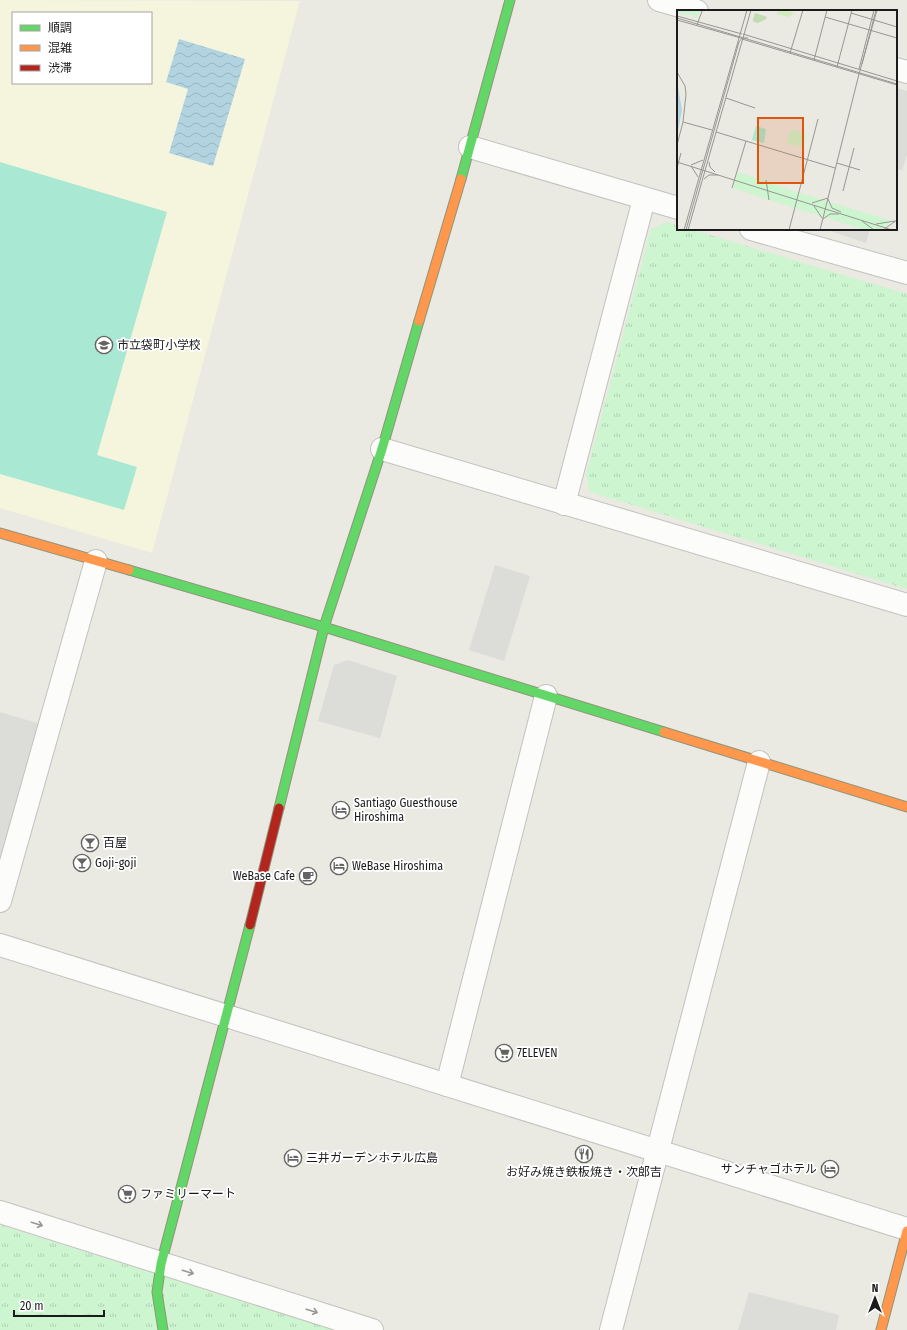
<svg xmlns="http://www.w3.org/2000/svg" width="907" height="1330" font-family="'Fira Sans Condensed','Noto Sans JP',sans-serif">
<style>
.education{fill:#f4f5dc;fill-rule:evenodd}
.park{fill:url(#park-tufts)}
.pitch{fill:#a9e8d2}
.parking{fill:#dcdcd9}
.water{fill:url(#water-waves)}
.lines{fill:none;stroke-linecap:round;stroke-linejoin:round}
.street-casing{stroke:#c2c2bf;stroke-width:24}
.fast-casing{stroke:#90947b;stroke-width:11}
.slow-casing{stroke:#90947b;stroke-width:11}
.jam-casing{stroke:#90947b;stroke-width:11}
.street{stroke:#fcfcfb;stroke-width:22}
.fast{stroke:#63d668;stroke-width:9}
.slow{stroke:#ff974d;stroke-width:9}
.jam{stroke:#b3261e;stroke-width:9}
.oneway{stroke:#979796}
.labels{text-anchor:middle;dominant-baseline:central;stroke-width:3.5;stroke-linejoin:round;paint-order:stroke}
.poi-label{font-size:12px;fill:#1b1b1b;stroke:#fff;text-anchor:start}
.inset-road{fill:none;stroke:#979792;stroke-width:1}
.view{fill:#de560d;fill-opacity:0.15;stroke:#de560d;stroke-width:2}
.inset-edge{fill:none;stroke:#1b1b1b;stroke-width:2}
</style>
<defs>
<pattern id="park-tufts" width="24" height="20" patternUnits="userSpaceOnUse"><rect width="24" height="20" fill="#cdf5d0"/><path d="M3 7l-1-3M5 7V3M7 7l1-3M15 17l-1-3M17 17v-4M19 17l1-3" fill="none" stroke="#afd1b2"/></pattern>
<pattern id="water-waves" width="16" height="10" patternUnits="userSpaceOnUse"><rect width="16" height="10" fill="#b2d4e1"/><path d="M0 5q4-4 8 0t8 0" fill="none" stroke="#98b5c0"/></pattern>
</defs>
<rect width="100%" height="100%" fill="#eae9e2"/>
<path class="education" d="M 0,0 L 300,1 L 152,553 L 0,508 ZM 13,13 L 151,13 L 151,83 L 13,83 Z"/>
<g class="park">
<path d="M 667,222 L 678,226 L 678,229 L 690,229 L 907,294 L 907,589 L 590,492 L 586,475 L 651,229 Z"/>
<path d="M 0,1225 L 257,1306 L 332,1326 L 331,1330 L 0,1330 Z"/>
</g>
<path class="pitch" d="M 0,162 L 167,212 L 97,455 L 137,467 L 124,510 L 0,474 Z"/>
<g class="parking">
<path d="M 896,88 L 907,91 L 907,155 L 902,170 L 896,169 Z"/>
<path d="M 824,229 L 870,229 L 866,243 Z"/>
<path d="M 495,565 L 530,576 L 504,661 L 469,650 Z"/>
<path d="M 348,660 L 397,676 L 380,738 L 318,721 L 334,665 Z"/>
<path d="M 0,712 L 40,724 L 0,859 Z"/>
<path d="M 749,1292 L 839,1315 L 836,1330 L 738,1330 Z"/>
</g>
<path class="water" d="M 179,39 L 245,59 L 213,166 L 169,153 L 188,89 L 166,82 Z"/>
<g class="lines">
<defs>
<g id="street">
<path d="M 659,0 L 697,11"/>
<path d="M 896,69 L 907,72"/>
<path d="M 470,147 L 678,208"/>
<path d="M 751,229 L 907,273"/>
<path d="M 382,449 L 907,605"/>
<path d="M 564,504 L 644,199"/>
<path d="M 0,901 L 96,561"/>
<path d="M 0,945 L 907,1229"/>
<path d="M 447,1085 L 546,696"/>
<path d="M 0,1212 L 372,1330"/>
<path d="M 611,1330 L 759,762"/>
</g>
<g id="fast">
<path d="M 461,179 L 510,0"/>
<path d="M 129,570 L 324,627 L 664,732"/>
<path d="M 279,808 L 324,627 L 382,449 L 419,321"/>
<path d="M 163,1330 L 157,1292 L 161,1264 L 250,925"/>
</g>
<g id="slow">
<path d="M 419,321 L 461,179"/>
<path d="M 0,533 L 129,570"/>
<path d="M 664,732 L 907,807"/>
<path d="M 881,1330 L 907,1231"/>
</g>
<path id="jam" d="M 250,925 L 279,808"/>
</defs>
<use href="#street" class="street-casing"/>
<use href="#fast" class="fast-casing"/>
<use href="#slow" class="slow-casing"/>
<use href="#jam" class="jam-casing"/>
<use href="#street" class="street"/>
<use href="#fast" class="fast"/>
<use href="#slow" class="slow"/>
<use href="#jam" class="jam"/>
</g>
<defs><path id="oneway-shaft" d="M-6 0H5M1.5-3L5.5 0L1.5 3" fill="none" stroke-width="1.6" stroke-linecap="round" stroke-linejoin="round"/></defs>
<g class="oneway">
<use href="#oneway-shaft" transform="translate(37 1224) rotate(17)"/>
<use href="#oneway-shaft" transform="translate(188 1272) rotate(17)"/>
<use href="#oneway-shaft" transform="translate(312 1311) rotate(17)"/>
</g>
<defs>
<symbol id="school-ring" viewBox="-11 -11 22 22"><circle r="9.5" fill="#fff" stroke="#636361" stroke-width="1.5"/><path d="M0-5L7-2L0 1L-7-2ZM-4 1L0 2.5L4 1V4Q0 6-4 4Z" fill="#636361"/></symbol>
<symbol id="hotel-ring" viewBox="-11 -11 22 22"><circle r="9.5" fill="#fff" stroke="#636361" stroke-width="1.5"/><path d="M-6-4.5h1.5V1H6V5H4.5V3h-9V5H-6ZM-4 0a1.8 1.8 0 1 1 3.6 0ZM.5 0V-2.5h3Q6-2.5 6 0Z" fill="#636361"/></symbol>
<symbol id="bar-ring" viewBox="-11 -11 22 22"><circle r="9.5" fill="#fff" stroke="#636361" stroke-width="1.5"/><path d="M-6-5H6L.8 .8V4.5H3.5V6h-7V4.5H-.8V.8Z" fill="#636361"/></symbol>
<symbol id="cafe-ring" viewBox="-11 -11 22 22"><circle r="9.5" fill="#fff" stroke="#636361" stroke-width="1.5"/><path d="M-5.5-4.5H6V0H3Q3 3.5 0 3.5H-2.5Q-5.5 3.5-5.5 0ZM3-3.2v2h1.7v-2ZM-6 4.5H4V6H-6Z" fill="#636361"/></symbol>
<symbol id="supermarket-ring" viewBox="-11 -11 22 22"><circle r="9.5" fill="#fff" stroke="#636361" stroke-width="1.5"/><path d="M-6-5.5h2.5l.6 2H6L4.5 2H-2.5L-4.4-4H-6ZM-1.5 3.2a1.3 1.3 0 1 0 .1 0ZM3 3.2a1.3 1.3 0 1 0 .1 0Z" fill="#636361"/></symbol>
<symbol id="restaurant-ring" viewBox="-11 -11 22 22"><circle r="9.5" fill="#fff" stroke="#636361" stroke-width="1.5"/><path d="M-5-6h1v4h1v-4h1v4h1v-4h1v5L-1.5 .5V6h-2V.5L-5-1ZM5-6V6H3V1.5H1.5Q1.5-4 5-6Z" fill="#636361"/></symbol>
</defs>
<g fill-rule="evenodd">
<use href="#school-ring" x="94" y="335" width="20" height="20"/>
<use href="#hotel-ring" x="331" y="800" width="20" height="20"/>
<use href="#bar-ring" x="80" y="833" width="20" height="20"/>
<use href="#bar-ring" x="72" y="853" width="20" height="20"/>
<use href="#hotel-ring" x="329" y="856" width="20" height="20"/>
<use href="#cafe-ring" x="298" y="866" width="20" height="20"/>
<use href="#supermarket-ring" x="494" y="1043" width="20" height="20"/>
<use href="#restaurant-ring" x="574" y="1144" width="20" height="20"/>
<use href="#hotel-ring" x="283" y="1148" width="20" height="20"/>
<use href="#hotel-ring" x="820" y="1159" width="20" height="20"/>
<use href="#supermarket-ring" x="117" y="1184" width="20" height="20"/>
</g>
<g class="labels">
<g class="poi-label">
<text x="117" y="345">市立袋町小学校</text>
<text x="354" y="803">Santiago Guesthouse<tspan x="354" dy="14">Hiroshima</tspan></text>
<text x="103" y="843">百屋</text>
<text x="95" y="863">Goji-goji</text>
<text x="352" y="866">WeBase Hiroshima</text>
<text x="295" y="876" text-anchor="end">WeBase Cafe</text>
<text x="517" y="1053">7ELEVEN</text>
<text x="306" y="1158">三井ガーデンホテル広島</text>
<text x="817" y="1169" text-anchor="end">サンチャゴホテル</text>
<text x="584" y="1172" text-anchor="middle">お好み焼き鉄板焼き・次郎吉</text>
<text x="140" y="1194">ファミリーマート</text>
</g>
</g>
<g transform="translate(677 10)">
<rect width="220" height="220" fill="#eae9e2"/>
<path d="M 78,3 L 90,7 L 89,9 L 81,13 L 77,12 L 77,10 L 75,12 Z" fill="#c0dcb4"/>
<path d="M 0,0 L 22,0 L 23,2 L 18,9 L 16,5 L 0,3 ZM 114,119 L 130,124 L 126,137 L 110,133 ZM 61,162 L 117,181 L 215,211 L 204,220 L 189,220 L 96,191 L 56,178 Z" fill="#cdf5d0"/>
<path d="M 101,0 L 110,0 L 117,3 L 112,7 L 100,4 Z" fill="#d2ecbd"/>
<path d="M 79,116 L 89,119 L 87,133 L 75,130 Z" fill="#a9e8d2"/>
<path d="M 0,71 L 5,100 L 0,126 Z" fill="#b2d4e1"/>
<path class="inset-road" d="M 174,3 L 220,17M 0,6 L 65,24M 148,7 L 220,28M 0,8 L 220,74M 0,10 L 64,28M 20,15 L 25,1M 66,24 L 220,71M 65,29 L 220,75M 113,43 L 126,0M 137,50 L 150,0M 185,54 L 199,0M 160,57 L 175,0M 182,59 L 197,0M 0,62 L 8,76 L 9,84 L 6,112 L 0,135M 182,64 L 200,0M 49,88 L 78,98M 6,112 L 35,120M 39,122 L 158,158M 0,152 L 215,220M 32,152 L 33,157 L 38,162M 160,153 L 183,160M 14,155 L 26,150M 14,156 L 21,167M 0,158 L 4,143M 27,169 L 32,165 L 41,165M 89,170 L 92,190M 55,178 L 69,131M 166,181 L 177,138M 151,189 L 155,198 L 164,202M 135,193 L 151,188M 137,196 L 145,208M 146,209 L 153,204 L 162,204M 185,211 L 197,220M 199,214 L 218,211M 7,220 L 70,0M 9,220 L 62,32 L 65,28 L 71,28M 11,220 L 74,0M 112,220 L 141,109M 143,220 L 182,64M 206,220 L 220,210"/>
<path class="view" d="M 81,108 L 126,108 L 126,173 L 81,173 Z"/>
<rect width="220" height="220" class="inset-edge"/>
</g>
<rect x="12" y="12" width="140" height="72" fill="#ffffff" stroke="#a4a4a4"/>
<rect x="20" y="25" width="20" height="6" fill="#63d668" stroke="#a4a4a4"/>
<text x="48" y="32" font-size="12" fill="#1b1b1b">順調</text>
<rect x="20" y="45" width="20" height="6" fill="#ff974d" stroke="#a4a4a4"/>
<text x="48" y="52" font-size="12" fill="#1b1b1b">混雑</text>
<rect x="20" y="65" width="20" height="6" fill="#b3261e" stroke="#a4a4a4"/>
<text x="48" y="72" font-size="12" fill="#1b1b1b">渋滞</text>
<g transform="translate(875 1298)" stroke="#ffffff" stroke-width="3" paint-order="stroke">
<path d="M0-3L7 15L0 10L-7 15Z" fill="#1b1b1b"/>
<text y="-6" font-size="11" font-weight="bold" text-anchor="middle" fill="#1b1b1b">N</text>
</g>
<path d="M14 1310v6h90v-6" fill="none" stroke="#1b1b1b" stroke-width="2"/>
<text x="20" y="1310" font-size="12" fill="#1b1b1b" stroke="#ffffff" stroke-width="3" paint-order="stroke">20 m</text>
</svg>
